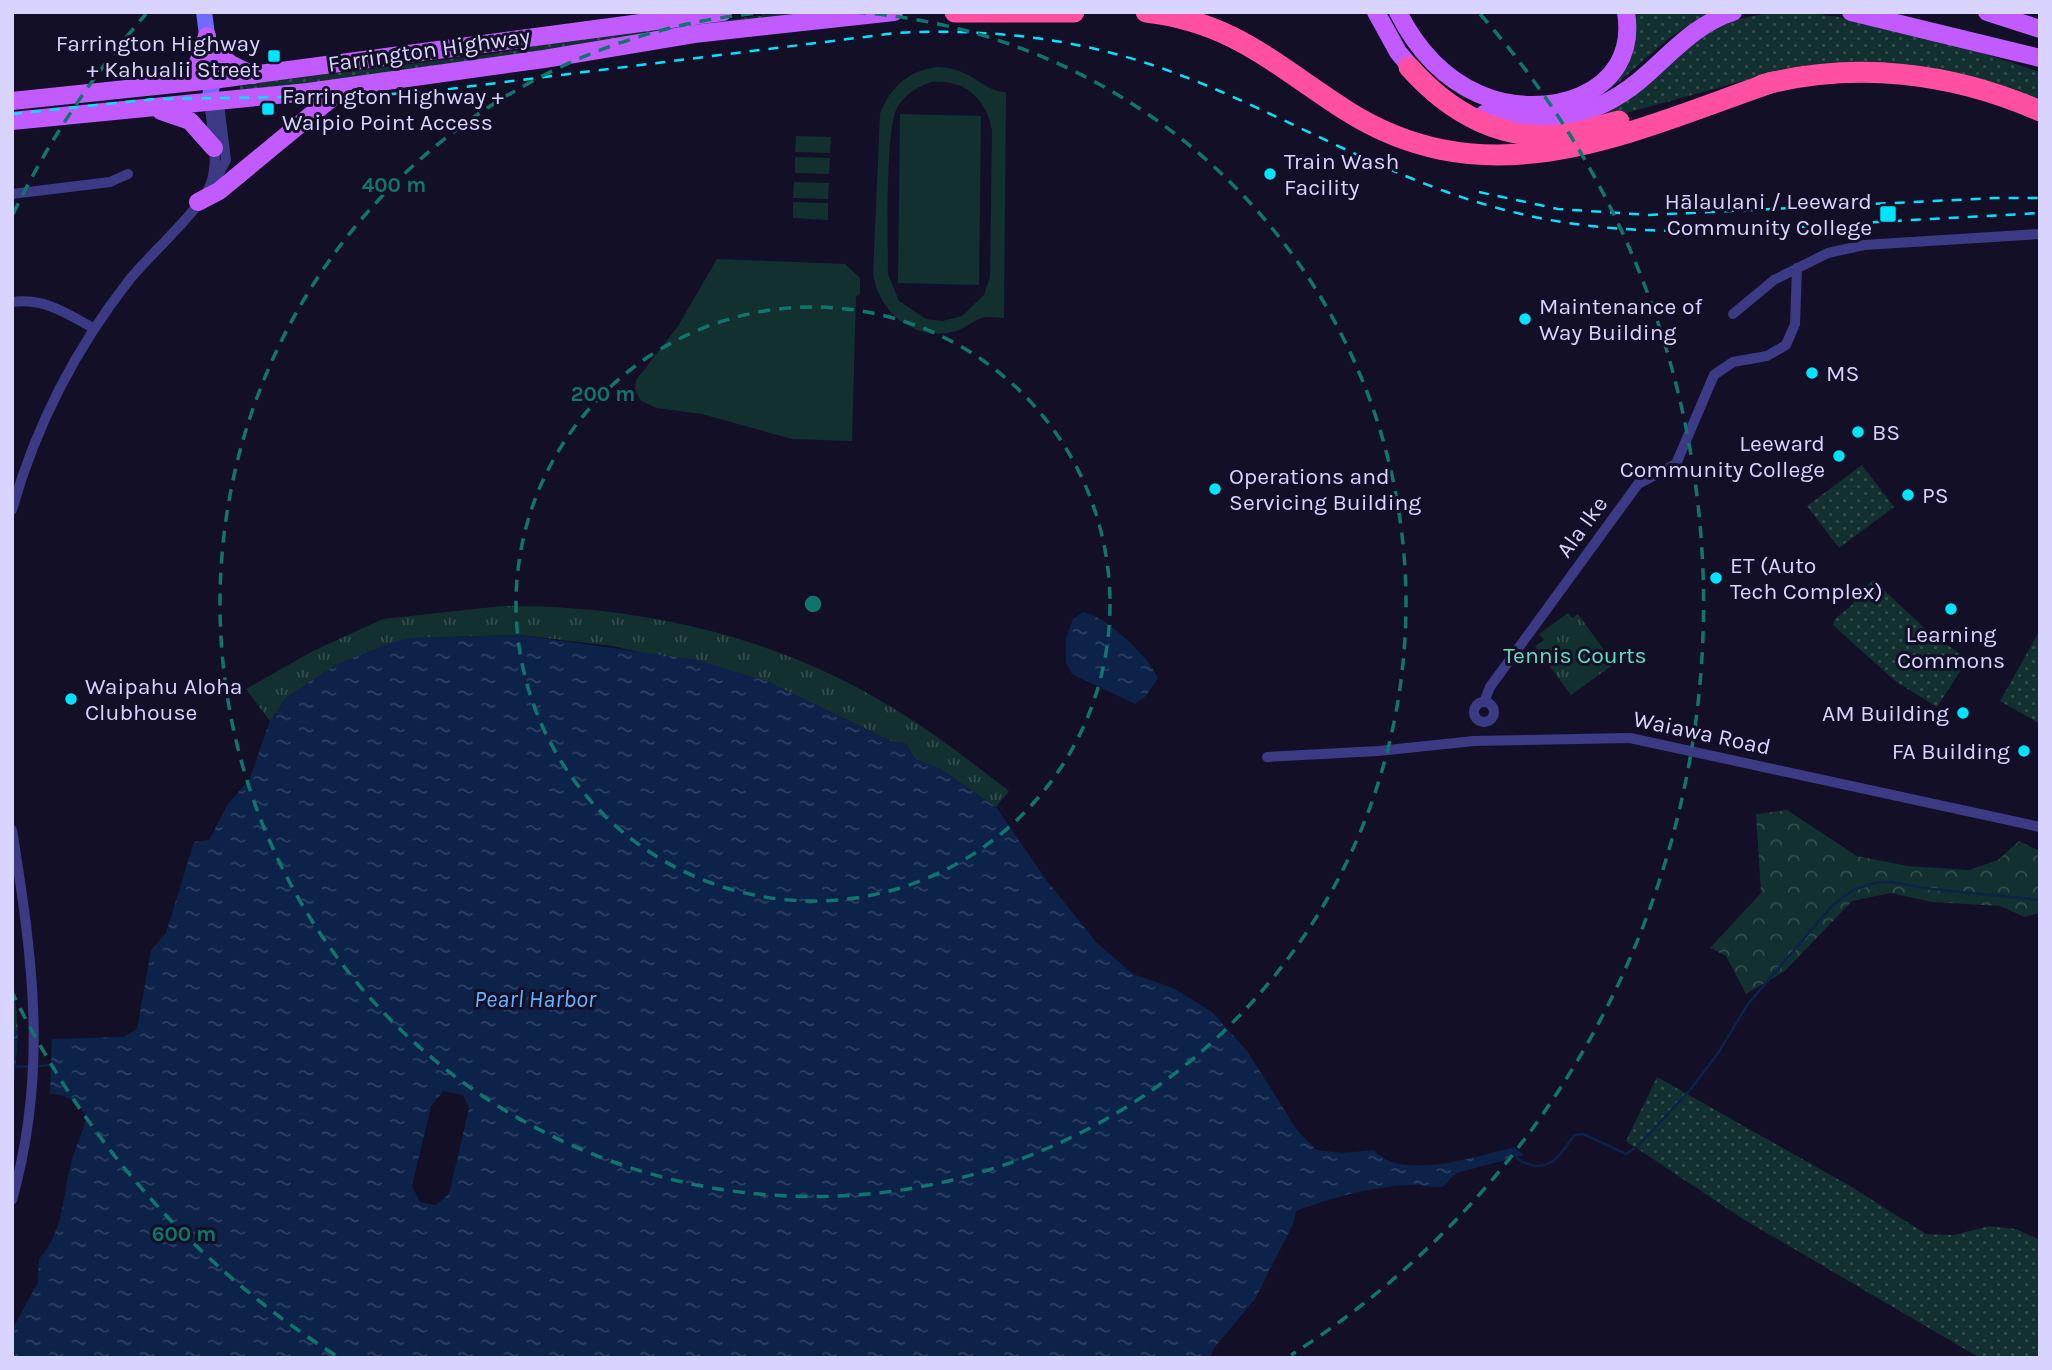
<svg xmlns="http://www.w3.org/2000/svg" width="2052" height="1370" font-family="Karla,sans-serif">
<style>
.grass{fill:url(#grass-dots)}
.forest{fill:url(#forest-crowns)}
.park{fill:url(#park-tufts)}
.pitch{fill:#12302f;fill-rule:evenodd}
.water{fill:url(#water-ripples)}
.pier{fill:#130f26}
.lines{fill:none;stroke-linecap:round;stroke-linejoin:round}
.stream{stroke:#0c2248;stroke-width:2.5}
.street{stroke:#3d3a85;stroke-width:10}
.secondary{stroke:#6f6bff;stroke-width:16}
.primary{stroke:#c25bff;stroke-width:18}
.highway{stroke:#ff4fa3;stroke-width:21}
.rail{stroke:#00e5ff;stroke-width:2.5;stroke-dasharray:10 9;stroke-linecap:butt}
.ring{fill:none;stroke:#0f766e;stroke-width:3.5;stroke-dasharray:12 9}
.poi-dot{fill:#00e5ff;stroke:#130f26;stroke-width:2.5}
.labels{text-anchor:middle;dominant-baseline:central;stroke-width:6;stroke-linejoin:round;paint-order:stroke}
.poi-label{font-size:23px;fill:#d9d4ff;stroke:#130f26;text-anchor:start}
.street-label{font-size:23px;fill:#d9d4ff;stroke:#130f26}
.park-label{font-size:23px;fill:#5fe0c0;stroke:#130f26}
.water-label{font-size:24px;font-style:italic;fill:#62b6ff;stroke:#130f26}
.centre{fill:#0f766e;stroke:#130f26;stroke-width:3.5}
.ring-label{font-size:21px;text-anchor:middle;font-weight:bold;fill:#0f766e;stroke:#130f26;stroke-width:6;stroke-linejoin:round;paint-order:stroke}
</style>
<defs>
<pattern id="grass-dots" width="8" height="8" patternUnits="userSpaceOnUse" patternTransform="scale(1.75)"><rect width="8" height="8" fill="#12302f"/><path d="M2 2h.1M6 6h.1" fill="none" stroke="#344d4e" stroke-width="1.8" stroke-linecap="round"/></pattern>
<pattern id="forest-crowns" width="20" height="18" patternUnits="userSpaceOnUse" patternTransform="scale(1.75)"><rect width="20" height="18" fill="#12302f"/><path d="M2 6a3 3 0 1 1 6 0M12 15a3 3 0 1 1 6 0" fill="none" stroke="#344d4e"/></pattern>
<pattern id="park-tufts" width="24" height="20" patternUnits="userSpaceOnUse" patternTransform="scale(1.75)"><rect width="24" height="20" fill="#12302f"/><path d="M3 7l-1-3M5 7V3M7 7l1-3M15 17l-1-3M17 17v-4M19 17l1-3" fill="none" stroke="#344d4e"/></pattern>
<pattern id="water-ripples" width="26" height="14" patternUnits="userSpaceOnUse" patternTransform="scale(1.75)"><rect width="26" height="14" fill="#0c2248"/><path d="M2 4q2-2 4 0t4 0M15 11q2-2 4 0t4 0" fill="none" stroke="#2f4163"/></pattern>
</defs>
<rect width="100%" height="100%" fill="#130f26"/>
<g class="grass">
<path d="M 789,12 L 847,12 L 240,93 L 240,85 L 492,54 L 585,38 Z"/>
<path d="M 1629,12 L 1709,12 L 1668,39 L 1619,82 L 1590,100 L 1500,109 L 1462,97 L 1429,73 L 1453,89 L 1502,107 L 1599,90 Z"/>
<path d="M 1777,12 C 1865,12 1957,45 2040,72 L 2040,106 L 1945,75 L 1758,77 L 1608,118 L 1603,115 C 1648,91 1678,46 1725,24 C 1741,17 1759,15 1777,12 Z"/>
<path d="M 1862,465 L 1894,507 L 1839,548 L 1807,506 Z"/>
<path d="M 1873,580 L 1931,634 L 1968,659 L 1937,707 L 1895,681 L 1833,625 L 1834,620 L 1854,603 L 1854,596 Z"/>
<path d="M 2040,630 L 2040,724 L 2000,701 Z"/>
<path d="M 12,964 L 18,1031 L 12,1106 Z"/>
<path d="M 1657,1077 L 1850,1186 L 1926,1234 L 1954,1235 L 1989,1226 L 2016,1229 L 2040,1240 L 2040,1358 L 1980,1358 L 1743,1219 L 1626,1141 Z"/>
</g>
<path class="forest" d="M 1787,810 L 1857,856 L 1908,866 L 1969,870 L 1998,860 L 2019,841 L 2040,851 L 2040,913 L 2024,917 L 2000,906 L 1932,902 L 1891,893 L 1852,901 L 1785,971 L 1746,994 L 1726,956 L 1710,948 L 1761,893 L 1756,814 Z"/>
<g class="park">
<path d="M 502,606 C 642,605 782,637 901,713 C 939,737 974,764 1009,791 L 996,807 L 940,769 L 915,759 L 905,743 L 893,742 L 766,681 L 613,646 L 520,635 L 410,638 L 288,696 L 270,721 L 246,689 L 313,651 L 383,619 Z"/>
<path d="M 1568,613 L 1572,618 L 1578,614 L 1614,664 L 1571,695 L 1535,646 L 1544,640 L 1539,634 Z"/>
</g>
<g class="pitch">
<path d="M 938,67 C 972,68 983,92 1006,92 L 1004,318 C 998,318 987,316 982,318 C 971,321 964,330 952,332 C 913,341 879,312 873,274 L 880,114 C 890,87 909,70 938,67 ZM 931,82 C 965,79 986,98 992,130 L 990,277 L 984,295 L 962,316 L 943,321 L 926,319 L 899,301 L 888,274 C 888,242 885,130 897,108 C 905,94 917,87 931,82 Z"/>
<path d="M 900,114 L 981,116 L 979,285 L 898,283 Z"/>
<path d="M 796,136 L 831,137 L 830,153 L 795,152 Z"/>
<path d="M 795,157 L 830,158 L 829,174 L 795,173 Z"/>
<path d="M 794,182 L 829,183 L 828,199 L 793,198 Z"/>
<path d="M 793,202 L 828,203 L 828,220 L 793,218 Z"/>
<path d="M 717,259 L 845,264 L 860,278 L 860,295 L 856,296 L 852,441 L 792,439 L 702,414 L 657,408 L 641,401 L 635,391 L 636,380 L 678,326 Z"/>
</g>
<g class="water">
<path d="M 1083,612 C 1106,616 1148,656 1158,678 L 1146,696 L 1135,704 L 1072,674 L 1066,663 L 1066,638 L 1073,619 Z"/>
<path d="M 520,635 L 697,660 L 766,681 L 893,742 L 905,743 L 915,759 L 940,769 L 996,807 L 1047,881 L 1097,943 L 1133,974 L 1173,988 L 1212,1012 L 1247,1051 L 1297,1130 L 1316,1150 L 1343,1153 L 1374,1150 C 1399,1182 1479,1156 1514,1147 L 1524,1155 L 1456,1173 L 1443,1187 C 1432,1188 1421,1184 1410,1185 C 1369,1187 1334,1197 1296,1211 L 1293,1224 L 1255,1299 L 1214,1348 L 1210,1358 L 12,1358 L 12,1330 L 38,1282 L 39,1259 C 64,1232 62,1196 72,1160 C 76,1146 82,1132 87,1118 C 79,1103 68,1094 50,1094 L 52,1039 L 123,1037 L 137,1029 L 151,950 L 166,933 L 194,842 L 209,840 L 228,804 L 249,780 L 270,721 L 288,696 L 337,664 L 390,643 L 410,638 Z"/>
<path d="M 12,1030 L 18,1031 L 13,1098 L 12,1097 Z"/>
</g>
<path class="pier" d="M 443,1091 L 463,1095 L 469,1108 L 449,1194 L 436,1205 L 420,1202 L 412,1186 L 431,1107 Z"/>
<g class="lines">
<g class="stream">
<path d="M 37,1066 L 51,1065"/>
<path d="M 12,1067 L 30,1066"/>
<path d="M 1516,1158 C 1545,1177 1558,1160 1574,1135 L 1583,1134 L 1626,1154 L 1638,1146 L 1690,1090 L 1718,1053 L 1748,1004 L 1832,906 L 1853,890 L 1878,882 L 1893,882 L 1923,888 L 2040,900"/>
</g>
<g class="street">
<path d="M 213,184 L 226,160 L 218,96"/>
<path d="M 12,194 L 110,182 L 128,174"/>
<path d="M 12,302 C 45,298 66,313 93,328"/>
<path d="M 1733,314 L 1774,280 L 1828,253 L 1864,245 L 2040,234"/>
<path d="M 12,510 C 36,425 75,349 130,279 C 148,257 201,208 210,186 C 220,161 212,128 209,102"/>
<path d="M 1484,702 L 1490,687 L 1638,484 L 1676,464 L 1714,375 L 1733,362 L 1767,356 L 1786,345 L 1795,324 L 1797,268"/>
<circle cx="1484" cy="712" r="10"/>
<path d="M 1267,757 L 1378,751 L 1474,741 L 1630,738 L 2040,827"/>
<path d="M 12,830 C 33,959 48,1073 12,1200"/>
</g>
<path class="secondary" d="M 204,12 L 213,80 L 209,102"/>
<g class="primary">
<path d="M 1376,12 L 1398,52 L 1418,76"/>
<path d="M 1398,12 C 1416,48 1443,78 1479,94 C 1542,122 1640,97 1626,12"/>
<path d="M 1851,12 L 2040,58"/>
<path d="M 1987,12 L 2040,29"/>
<path d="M 209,47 L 232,65 L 253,75"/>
<path d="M 174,83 C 196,76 202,56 207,36"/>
<path d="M 12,101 L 213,80 L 723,12"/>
<path d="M 161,111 L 190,121 L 214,148"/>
<path d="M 1484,114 C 1544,130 1601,116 1647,74 C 1674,50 1698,23 1733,12"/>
<path d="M 12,121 L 308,92 L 544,59 L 694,34 L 894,12"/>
<path d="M 198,202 L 219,191 L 345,87"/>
</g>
<g class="highway">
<path d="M 955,12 L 1074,12"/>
<path d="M 1146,12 C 1234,22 1276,66 1347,111 C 1491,202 1631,131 1773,82"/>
<path d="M 1409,67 C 1450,113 1503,143 1566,134 C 1584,132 1601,125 1619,121"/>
<path d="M 1762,85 C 1855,61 1951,72 2040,111"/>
</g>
<g class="rail">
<path d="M 12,114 L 155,99 L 363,96 L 433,91 L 896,33 C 987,28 1077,38 1164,69 C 1281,111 1388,181 1509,211 C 1617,239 1723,231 1833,225 C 1902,220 1971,217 2040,213"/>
<path d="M 1479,192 L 1558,209 L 1649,215 L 1995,198 L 2040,198"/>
</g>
</g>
<g class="ring">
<circle cx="813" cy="604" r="297"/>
<path d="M854 12A593 593 0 1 1 772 12"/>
<path d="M335 1355A890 890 0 0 1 13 994M13 214A890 890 0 0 1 146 14M1480 14A890 890 0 0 1 1291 1355"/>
</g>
<g class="poi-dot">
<rect x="267" y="49" width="14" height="14" rx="3.5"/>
<rect x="261" y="102" width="14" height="14" rx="3.5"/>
<circle cx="1270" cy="174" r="7"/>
<rect x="1879" y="205" width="18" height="18" rx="3.5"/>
<circle cx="1525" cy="319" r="7"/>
<circle cx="1812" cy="373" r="7"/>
<circle cx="1858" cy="432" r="7"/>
<circle cx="1839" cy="456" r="7"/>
<circle cx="1215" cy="489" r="7"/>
<circle cx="1908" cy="495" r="7"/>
<circle cx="1716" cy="578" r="7"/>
<circle cx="1951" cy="609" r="7"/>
<circle cx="71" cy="699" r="7"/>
<circle cx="1963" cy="713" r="7"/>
<circle cx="2024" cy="751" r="7"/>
</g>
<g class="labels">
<g class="poi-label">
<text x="260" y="43" text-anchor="end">Farrington Highway<tspan x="260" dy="26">+ Kahualii Street</tspan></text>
<text x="282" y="96">Farrington Highway +<tspan x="282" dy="26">Waipio Point Access</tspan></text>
<text x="1284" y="161">Train Wash<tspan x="1284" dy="26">Facility</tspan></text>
<text x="1872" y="201" text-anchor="end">Hālaulani / Leeward<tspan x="1872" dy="26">Community College</tspan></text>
<text x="1539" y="306">Maintenance of<tspan x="1539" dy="26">Way Building</tspan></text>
<text x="1826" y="373">MS</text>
<text x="1872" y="432">BS</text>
<text x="1825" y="443" text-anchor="end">Leeward<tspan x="1825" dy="26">Community College</tspan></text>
<text x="1229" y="476">Operations and<tspan x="1229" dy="26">Servicing Building</tspan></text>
<text x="1922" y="495">PS</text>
<text x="1730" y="565">ET (Auto<tspan x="1730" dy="26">Tech Complex)</tspan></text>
<text x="1951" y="634" text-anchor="middle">Learning<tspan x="1951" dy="26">Commons</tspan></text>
<text x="85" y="686">Waipahu Aloha<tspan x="85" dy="26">Clubhouse</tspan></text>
<text x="1949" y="713" text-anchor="end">AM Building</text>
<text x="2010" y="751" text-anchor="end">FA Building</text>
</g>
<g class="street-label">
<text transform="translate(429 50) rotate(-8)">Farrington Highway</text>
<text transform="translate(1582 527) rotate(-54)">Ala Ike</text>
<text transform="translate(1702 733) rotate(12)">Waiawa Road</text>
</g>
<g class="park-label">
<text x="1575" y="655">Tennis Courts</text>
</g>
<g class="water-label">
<text x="535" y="999">Pearl Harbor</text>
</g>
</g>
<circle cx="813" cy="604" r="10" class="centre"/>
<g class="ring-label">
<text x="394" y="192">400 m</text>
<text x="603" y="401">200 m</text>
<text x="184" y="1241">600 m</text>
</g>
<rect width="2052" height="1370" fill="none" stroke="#d9d4ff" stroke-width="28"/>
</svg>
